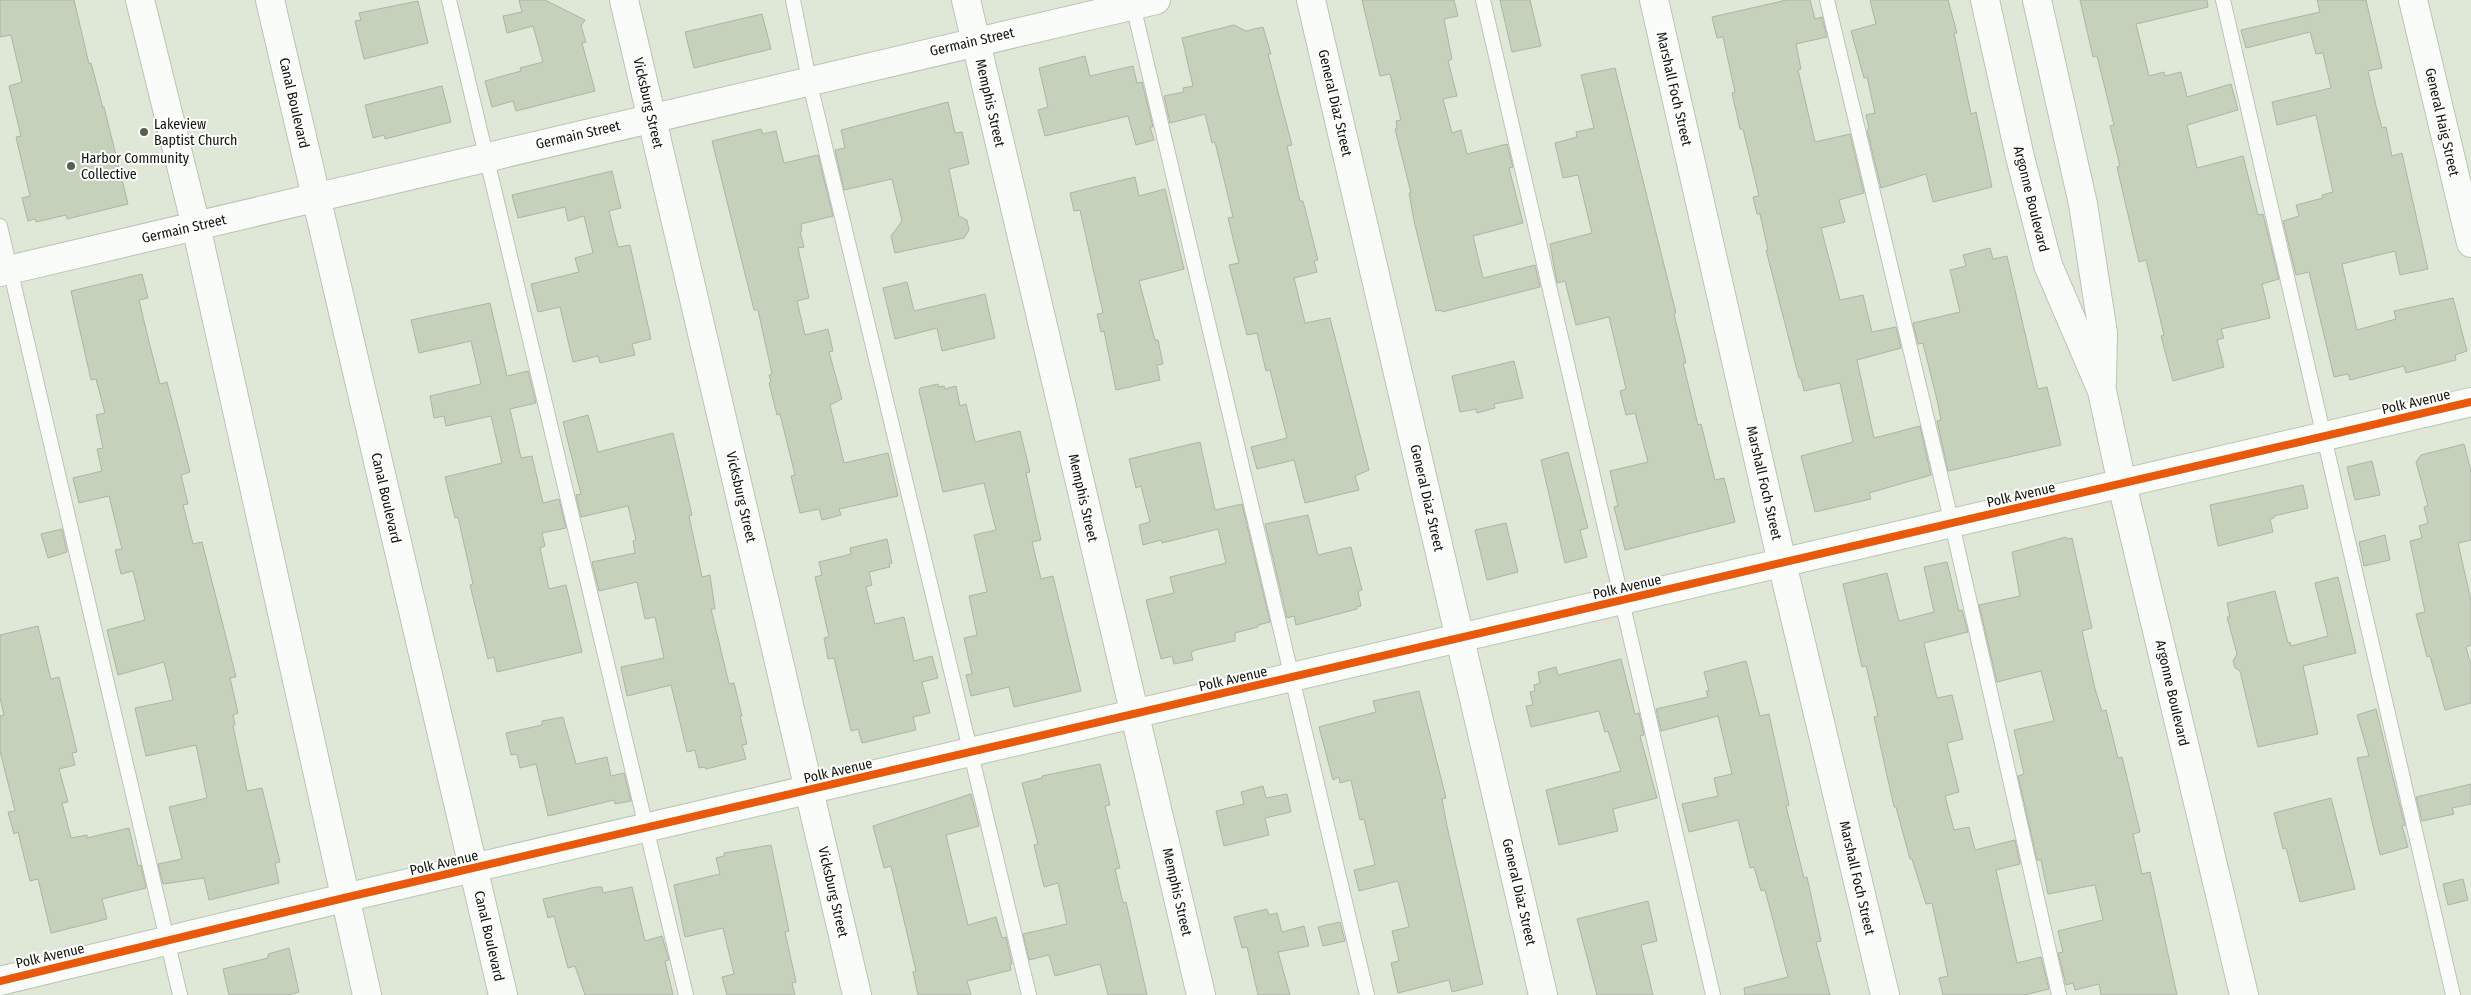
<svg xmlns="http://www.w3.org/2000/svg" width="2471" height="995" font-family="'Fira Sans Condensed',sans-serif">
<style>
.building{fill:#c5d1ba;stroke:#acb4a6}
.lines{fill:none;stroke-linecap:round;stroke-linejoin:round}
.lane-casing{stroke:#bcc3b6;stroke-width:16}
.street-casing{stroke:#bcc3b6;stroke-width:30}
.secondary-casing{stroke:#bcc3b6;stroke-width:30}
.lane{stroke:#fafcf9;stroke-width:14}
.street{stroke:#fafcf9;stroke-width:28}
.secondary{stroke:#fafcf9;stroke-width:28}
.cycleway-casing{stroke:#fff;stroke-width:11}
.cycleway{stroke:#e8590c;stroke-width:8}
.poi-dot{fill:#585f52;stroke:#fff;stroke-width:2}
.labels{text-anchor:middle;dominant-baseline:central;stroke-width:4;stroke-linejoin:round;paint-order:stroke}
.street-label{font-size:14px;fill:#10150a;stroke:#fff}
.poi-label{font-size:14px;fill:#10150a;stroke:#fff;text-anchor:start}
</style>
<rect width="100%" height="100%" fill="#dfe8d7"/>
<g class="building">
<path d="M 0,0 L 74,0 L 89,64 L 91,63 L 103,108 L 104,107 L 128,204 L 67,219 L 66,215 L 36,222 L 35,219 L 28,221 L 22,198 L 30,196 L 16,137 L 21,136 L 9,86 L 22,82 L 11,35 L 0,37 Z"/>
<path d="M 519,0 L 545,0 L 585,20 L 581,26 L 586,42 L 582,43 L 595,91 L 516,111 L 513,101 L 492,107 L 485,81 L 521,71 L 520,68 L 543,62 L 533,26 L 507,33 L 503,16 L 522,12 Z"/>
<path d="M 1362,0 L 1454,0 L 1458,16 L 1444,19 L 1452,59 L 1448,61 L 1457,96 L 1443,99 L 1452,133 L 1461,130 L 1467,154 L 1507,144 L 1513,167 L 1509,168 L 1523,223 L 1473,236 L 1483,278 L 1535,265 L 1540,287 L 1442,312 L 1441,310 L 1436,311 L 1414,221 L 1409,193 L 1411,193 L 1395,129 L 1397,129 L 1396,121 L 1401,120 L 1390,74 L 1380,76 Z"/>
<path d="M 1500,0 L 1530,0 L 1541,46 L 1512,52 Z"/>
<path d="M 1787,0 L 1810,0 L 1815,19 L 1822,17 L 1827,37 L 1796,44 L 1801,69 L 1798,70 L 1815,142 L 1850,134 L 1864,193 L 1839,200 L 1845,222 L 1821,228 L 1840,300 L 1863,295 L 1872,332 L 1896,327 L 1901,348 L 1857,360 L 1874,438 L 1920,426 L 1931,475 L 1869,493 L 1871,499 L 1815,512 L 1801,456 L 1853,442 L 1840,383 L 1804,391 L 1801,378 L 1799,378 L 1766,250 L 1768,250 L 1760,214 L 1757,214 L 1753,197 L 1759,196 L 1743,129 L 1740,129 L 1732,93 L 1735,92 L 1723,37 L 1717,38 L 1712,17 Z"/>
<path d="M 1870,0 L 1948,0 L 1957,33 L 1954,33 L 1971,114 L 1976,112 L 1992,187 L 1933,202 L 1926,174 L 1881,188 L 1867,130 L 1869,129 L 1866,115 L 1875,113 L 1867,77 L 1864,78 L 1851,31 L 1876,24 Z"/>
<path d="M 2080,0 L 2207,0 L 2208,7 L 2136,24 L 2149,76 L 2164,72 L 2165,76 L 2181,72 L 2187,97 L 2231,84 L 2238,110 L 2187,125 L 2197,168 L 2243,156 L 2258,215 L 2263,214 L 2279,279 L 2262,284 L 2270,318 L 2221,329 L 2224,338 L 2217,340 L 2224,367 L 2173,381 L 2161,336 L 2164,335 L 2146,260 L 2139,262 L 2117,167 L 2120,166 L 2110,126 L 2114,125 L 2097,56 L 2093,57 Z"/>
<path d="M 2317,0 L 2366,0 L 2382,68 L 2368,71 L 2376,106 L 2382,128 L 2386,127 L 2392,156 L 2402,153 L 2428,269 L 2400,275 L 2395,251 L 2342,264 L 2357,330 L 2396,319 L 2394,311 L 2453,298 L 2467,351 L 2455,355 L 2456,360 L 2406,373 L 2404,366 L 2350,380 L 2348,374 L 2334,377 L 2309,272 L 2296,275 L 2283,221 L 2299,216 L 2296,205 L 2323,198 L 2322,195 L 2333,192 L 2316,115 L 2277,125 L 2272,102 L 2331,88 L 2323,53 L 2316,54 L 2310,32 L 2246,48 L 2241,30 L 2320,12 Z"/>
<path d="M 418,1 L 428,43 L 364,59 L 355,21 L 361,20 L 359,13 Z"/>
<path d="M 762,14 L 771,49 L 694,68 L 685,32 Z"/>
<path d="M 1234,25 L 1246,31 L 1263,27 L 1271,54 L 1268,54 L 1292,145 L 1287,146 L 1300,201 L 1303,201 L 1318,260 L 1314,261 L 1317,272 L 1294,278 L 1305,323 L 1330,318 L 1369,470 L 1355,476 L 1359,490 L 1305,503 L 1294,460 L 1257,469 L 1251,447 L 1287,438 L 1270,370 L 1266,371 L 1257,333 L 1247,335 L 1229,265 L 1239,263 L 1228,218 L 1233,217 L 1215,142 L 1212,143 L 1205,114 L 1170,123 L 1164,96 L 1184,92 L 1183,88 L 1193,86 L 1182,38 Z"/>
<path d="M 1085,56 L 1090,76 L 1133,66 L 1137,83 L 1142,82 L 1153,127 L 1150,127 L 1154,140 L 1136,145 L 1128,116 L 1045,136 L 1038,110 L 1048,107 L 1039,68 Z"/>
<path d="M 1615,68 L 1676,313 L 1674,314 L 1686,363 L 1683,363 L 1698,425 L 1701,424 L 1715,480 L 1724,478 L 1735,522 L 1625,550 L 1614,507 L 1618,506 L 1610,471 L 1648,462 L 1635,413 L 1626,415 L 1620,391 L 1626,389 L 1609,317 L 1576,325 L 1565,281 L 1557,283 L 1550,244 L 1592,233 L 1578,175 L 1563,178 L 1555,143 L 1577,137 L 1576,132 L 1594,128 L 1581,75 Z"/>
<path d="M 442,86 L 451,122 L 385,139 L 384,135 L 373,138 L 365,105 Z"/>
<path d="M 948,102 L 955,133 L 962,132 L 969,164 L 949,169 L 959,216 L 967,220 L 969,230 L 964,238 L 895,253 L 891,236 L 902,221 L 892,179 L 844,190 L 835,150 L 845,148 L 841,130 Z"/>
<path d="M 761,129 L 763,134 L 776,131 L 784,163 L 818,155 L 833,216 L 801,224 L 802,231 L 800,231 L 804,247 L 798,248 L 809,298 L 797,301 L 805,335 L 828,329 L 833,351 L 829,352 L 842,399 L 830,405 L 844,463 L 888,453 L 898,496 L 839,509 L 841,515 L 822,520 L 819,509 L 800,513 L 791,476 L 795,475 L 780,414 L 777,415 L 769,383 L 771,382 L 769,375 L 772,374 L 758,310 L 754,310 L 712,141 Z"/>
<path d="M 612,171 L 621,208 L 609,211 L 618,247 L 630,245 L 651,339 L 632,344 L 635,355 L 600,363 L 598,356 L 573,362 L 560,307 L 538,312 L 531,284 L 579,272 L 575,258 L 593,253 L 584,216 L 568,221 L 565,207 L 518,218 L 512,195 Z"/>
<path d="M 1135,177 L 1139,196 L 1165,189 L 1184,269 L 1139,281 L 1155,340 L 1158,340 L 1163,364 L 1157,365 L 1160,380 L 1116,390 L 1104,331 L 1101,332 L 1097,314 L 1103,313 L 1080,210 L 1074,211 L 1070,193 Z"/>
<path d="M 1990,248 L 1993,259 L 2007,256 L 2038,389 L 2047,387 L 2061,445 L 1948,471 L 1937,421 L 1941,420 L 1938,404 L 1923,343 L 1918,344 L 1913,323 L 1960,312 L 1950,270 L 1966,266 L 1963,255 Z"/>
<path d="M 142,274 L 148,298 L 139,300 L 149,342 L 160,384 L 167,382 L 190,472 L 181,475 L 188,504 L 183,505 L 193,544 L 202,542 L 236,677 L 230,678 L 238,713 L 233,715 L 235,725 L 233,726 L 247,791 L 262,788 L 280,862 L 275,863 L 279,883 L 209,900 L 204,878 L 163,884 L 158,864 L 182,859 L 169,807 L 207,798 L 196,745 L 146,756 L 135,708 L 173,700 L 164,662 L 118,675 L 107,630 L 145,620 L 133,571 L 121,574 L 115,550 L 122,549 L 109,496 L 79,503 L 73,478 L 102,471 L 97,449 L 103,448 L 96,415 L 105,413 L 96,379 L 91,380 L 71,291 Z"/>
<path d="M 907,282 L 914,311 L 985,294 L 995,338 L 942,351 L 937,328 L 895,339 L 883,288 Z"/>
<path d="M 490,303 L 507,376 L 528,371 L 536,403 L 510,409 L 521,458 L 532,456 L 543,503 L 559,499 L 566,528 L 542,533 L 545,546 L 540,548 L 549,589 L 566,585 L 582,652 L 497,672 L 494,657 L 488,659 L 470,585 L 473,584 L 458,517 L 455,518 L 445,477 L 502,463 L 491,416 L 446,426 L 444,416 L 434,418 L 430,396 L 481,384 L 471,341 L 419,353 L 411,320 Z"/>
<path d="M 1514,361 L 1523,398 L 1494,404 L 1495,408 L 1477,413 L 1476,409 L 1460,412 L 1452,376 Z"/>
<path d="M 938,384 L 939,387 L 944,386 L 945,389 L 956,386 L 960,406 L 966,404 L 975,442 L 1020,431 L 1030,472 L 1026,473 L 1041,540 L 1032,542 L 1041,579 L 1053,576 L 1081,691 L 1014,707 L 1009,687 L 971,696 L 966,675 L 972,674 L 964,638 L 977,635 L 969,596 L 987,592 L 974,535 L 996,530 L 984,483 L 943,492 L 919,391 L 920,388 Z"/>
<path d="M 588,415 L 598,452 L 673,433 L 692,515 L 689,516 L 702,577 L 710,575 L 715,609 L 711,609 L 729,684 L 734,683 L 742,716 L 740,716 L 747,744 L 742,745 L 746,759 L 706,769 L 704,767 L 699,768 L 695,750 L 687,752 L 671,685 L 627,696 L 621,667 L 664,658 L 655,617 L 645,619 L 637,582 L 599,591 L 592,562 L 635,553 L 633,541 L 636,540 L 628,506 L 581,517 L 576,495 L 581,494 L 563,422 Z"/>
<path d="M 1200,442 L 1215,510 L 1242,504 L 1270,622 L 1258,625 L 1258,627 L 1235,633 L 1235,641 L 1195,650 L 1191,653 L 1193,660 L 1174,664 L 1172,656 L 1161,659 L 1146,600 L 1174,593 L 1170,577 L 1226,563 L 1218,529 L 1162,543 L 1161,540 L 1143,545 L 1139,525 L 1150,522 L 1141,486 L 1136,488 L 1129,459 Z"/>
<path d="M 2464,444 L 2471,471 L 2471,540 L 2458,543 L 2471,601 L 2471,645 L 2466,647 L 2471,665 L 2471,703 L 2445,710 L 2430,656 L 2427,657 L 2416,614 L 2425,612 L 2410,541 L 2422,538 L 2419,526 L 2428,523 L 2424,507 L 2428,506 L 2416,462 L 2421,455 Z"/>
<path d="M 1568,452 L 1588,528 L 1580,530 L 1587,557 L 1565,563 L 1541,460 Z"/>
<path d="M 2372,461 L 2380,495 L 2355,500 L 2347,467 Z"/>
<path d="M 2303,485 L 2308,508 L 2274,516 L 2274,518 L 2270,519 L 2273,532 L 2218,546 L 2210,505 Z"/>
<path d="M 1308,515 L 1318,555 L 1351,547 L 1362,590 L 1358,591 L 1361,606 L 1357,607 L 1357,609 L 1296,625 L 1294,616 L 1287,618 L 1265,524 Z"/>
<path d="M 1506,523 L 1518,572 L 1487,580 L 1475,530 Z"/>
<path d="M 62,529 L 67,552 L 48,558 L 41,534 Z"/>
<path d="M 2385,535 L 2390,560 L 2364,566 L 2359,542 Z"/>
<path d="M 2066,537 L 2067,539 L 2072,538 L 2092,628 L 2082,631 L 2095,689 L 2102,711 L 2106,710 L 2118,758 L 2122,757 L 2140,832 L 2133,834 L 2142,874 L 2150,872 L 2177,995 L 2101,995 L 2099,984 L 2075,990 L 2073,983 L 2066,985 L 2058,953 L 2063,952 L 2058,931 L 2103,920 L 2095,885 L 2048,894 L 2041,860 L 2037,860 L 2018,776 L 2024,774 L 2014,730 L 2054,721 L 2041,671 L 1997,682 L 1979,605 L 2020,596 L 2012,552 Z"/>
<path d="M 887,539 L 892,563 L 889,564 L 890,567 L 869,572 L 872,585 L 866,587 L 875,624 L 904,617 L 914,661 L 932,656 L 938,678 L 922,682 L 930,713 L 913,717 L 916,730 L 862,743 L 858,729 L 851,731 L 834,658 L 828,659 L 824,638 L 829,637 L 815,577 L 822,575 L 819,562 L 851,554 L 850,548 Z"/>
<path d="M 1947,562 L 1959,611 L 1962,610 L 1968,632 L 1924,643 L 1937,698 L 1952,695 L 1963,739 L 1947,743 L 1959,792 L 1945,796 L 1954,830 L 1969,827 L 1975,850 L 2015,840 L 2020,864 L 1996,870 L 2017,963 L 2041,957 L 2049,989 L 2024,995 L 1943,995 L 1939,978 L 1948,976 L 1932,903 L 1926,904 L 1912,859 L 1910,859 L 1896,807 L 1894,807 L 1874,717 L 1878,716 L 1866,666 L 1862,667 L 1843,584 L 1887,573 L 1899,621 L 1934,612 L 1924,567 Z"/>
<path d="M 2338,577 L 2356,653 L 2303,666 L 2318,734 L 2258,747 L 2240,671 L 2235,668 L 2233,661 L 2237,654 L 2227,617 L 2230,617 L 2227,603 L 2275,591 L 2288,643 L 2290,642 L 2291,646 L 2328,636 L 2315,583 Z"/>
<path d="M 38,626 L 50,676 L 51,679 L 59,677 L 77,752 L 72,753 L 75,765 L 59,769 L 68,802 L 62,803 L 71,838 L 87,835 L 87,838 L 129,828 L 138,866 L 141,865 L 146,888 L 102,899 L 107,919 L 51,933 L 38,879 L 30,881 L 18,832 L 14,834 L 8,812 L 15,811 L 0,751 L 0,716 L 4,715 L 0,698 L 0,635 Z"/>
<path d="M 1621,659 L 1635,714 L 1639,713 L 1644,735 L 1640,736 L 1657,798 L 1613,809 L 1618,831 L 1559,845 L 1546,790 L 1621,771 L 1608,731 L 1605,732 L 1599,711 L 1531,727 L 1526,706 L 1533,705 L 1530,692 L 1535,691 L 1534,685 L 1540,683 L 1538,672 L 1556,667 L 1558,675 Z"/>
<path d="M 1746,661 L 1760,716 L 1769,714 L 1789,805 L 1786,806 L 1804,878 L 1807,877 L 1821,941 L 1816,942 L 1830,995 L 1745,995 L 1744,988 L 1788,977 L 1765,890 L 1761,891 L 1754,867 L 1750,868 L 1738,820 L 1689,832 L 1682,804 L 1718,796 L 1714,778 L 1732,774 L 1718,716 L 1661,731 L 1656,709 L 1708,697 L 1706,691 L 1709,691 L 1704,672 Z"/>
<path d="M 1419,691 L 1446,798 L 1442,799 L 1447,826 L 1483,984 L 1452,992 L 1449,980 L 1398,993 L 1391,963 L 1399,961 L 1392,931 L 1409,927 L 1398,881 L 1359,891 L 1354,870 L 1375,865 L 1364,819 L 1360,820 L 1351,780 L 1340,783 L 1339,777 L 1333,780 L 1319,727 L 1376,712 L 1373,701 Z"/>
<path d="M 2376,709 L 2399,802 L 2405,825 L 2402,826 L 2408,847 L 2380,855 L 2357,758 L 2369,756 L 2357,715 Z"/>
<path d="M 563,717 L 576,764 L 607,757 L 611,776 L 624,773 L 631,801 L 615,804 L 614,800 L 548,816 L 536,764 L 520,768 L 517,754 L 511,755 L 506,733 L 542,725 L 542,721 Z"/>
<path d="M 1100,764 L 1110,805 L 1105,806 L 1120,868 L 1115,869 L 1123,903 L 1126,902 L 1147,995 L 1108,995 L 1100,964 L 1055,976 L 1049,955 L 1029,960 L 1023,934 L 1067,924 L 1058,883 L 1044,887 L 1034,845 L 1038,844 L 1022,783 L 1042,778 L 1042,776 Z"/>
<path d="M 2471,784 L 2471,804 L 2452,808 L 2454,814 L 2422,821 L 2416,797 Z"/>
<path d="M 1263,786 L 1266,798 L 1287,794 L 1291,812 L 1265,818 L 1269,835 L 1224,846 L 1216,811 L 1244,804 L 1241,792 Z"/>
<path d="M 971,794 L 979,826 L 946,835 L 968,925 L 996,917 L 1002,938 L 1006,937 L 1012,964 L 1010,964 L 1011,970 L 967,981 L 971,995 L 918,995 L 913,972 L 916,971 L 891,866 L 884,868 L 873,826 Z"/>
<path d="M 2331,798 L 2355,889 L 2300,902 L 2286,848 L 2283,849 L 2274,813 Z"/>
<path d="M 771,845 L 789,931 L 785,932 L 796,982 L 792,983 L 795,995 L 727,995 L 722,977 L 734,974 L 723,928 L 685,937 L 674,885 L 720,874 L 716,858 L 724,856 L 724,853 Z"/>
<path d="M 2463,879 L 2468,900 L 2448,905 L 2443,884 Z"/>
<path d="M 596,887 L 602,887 L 603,893 L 632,887 L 645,941 L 662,936 L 669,960 L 665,961 L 673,995 L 585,995 L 575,966 L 568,968 L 554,916 L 548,918 L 543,899 Z"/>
<path d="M 1648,901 L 1657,941 L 1641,945 L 1653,995 L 1597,995 L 1577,919 Z"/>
<path d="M 1267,909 L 1269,915 L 1277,913 L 1282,932 L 1304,926 L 1309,946 L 1278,952 L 1290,995 L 1258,995 L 1247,947 L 1242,948 L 1234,917 Z"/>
<path d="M 1340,922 L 1345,941 L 1323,946 L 1318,927 Z"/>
<path d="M 289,948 L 299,992 L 288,995 L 229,995 L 223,969 L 268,958 L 268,954 Z"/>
</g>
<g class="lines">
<defs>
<g id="lane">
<path d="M 449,0 L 686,995"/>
<path d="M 793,0 L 809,80 L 1029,995"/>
<path d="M 1483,0 L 1713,995"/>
<path d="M 1827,0 L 1952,524 L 2059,995"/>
<path d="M 2223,0 L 2453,995"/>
<path d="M 1132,1 L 1367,995"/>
<path d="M 0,226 L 180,995"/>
</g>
<g id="street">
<path d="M 624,0 L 857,995"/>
<path d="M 966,0 L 1201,995"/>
<path d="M 1311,0 L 1543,995"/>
<path d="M 1654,0 L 1782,563 L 1885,995"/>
<path d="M 1985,0 L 2020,157 L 2048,265 L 2102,391 L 2122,484 L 2244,995"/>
<path d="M 2037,0 L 2083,204 L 2103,333 L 2102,382"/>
<path d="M 2413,0 L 2471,243"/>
<path d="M 0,272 L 1156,0"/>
<path d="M 0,981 L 344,898 L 2471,402"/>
</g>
<g id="secondary">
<path d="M 140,0 L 196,226 L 367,995"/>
<path d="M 270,0 L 503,995"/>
</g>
</defs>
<use href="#lane" class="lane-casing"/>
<use href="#street" class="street-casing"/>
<use href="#secondary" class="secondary-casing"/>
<use href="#lane" class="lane"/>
<use href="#street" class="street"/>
<use href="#secondary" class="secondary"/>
<defs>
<path id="cycleway" d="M 0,981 L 344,898 L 2471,402"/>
</defs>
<use href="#cycleway" class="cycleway-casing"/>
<use href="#cycleway" class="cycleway"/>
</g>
<g class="poi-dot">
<circle cx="144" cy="132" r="5"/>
<circle cx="71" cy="166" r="5"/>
</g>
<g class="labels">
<g class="street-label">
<text transform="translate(972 42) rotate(-13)">Germain Street</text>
<text transform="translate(1674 89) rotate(77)">Marshall Foch Street</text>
<text transform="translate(294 103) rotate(77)">Canal Boulevard</text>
<text transform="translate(648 103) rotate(77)">Vicksburg Street</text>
<text transform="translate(990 103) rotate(77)">Memphis Street</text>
<text transform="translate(1335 103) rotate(77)">General Diaz Street</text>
<text transform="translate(2442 122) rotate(77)">General Haig Street</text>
<text transform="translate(578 135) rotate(-13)">Germain Street</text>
<text transform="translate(2031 199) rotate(76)">Argonne Boulevard</text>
<text transform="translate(184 229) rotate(-13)">Germain Street</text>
<text transform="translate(2416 402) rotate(-13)">Polk Avenue</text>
<text transform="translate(1764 483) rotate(77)">Marshall Foch Street</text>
<text transform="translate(2021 495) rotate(-13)">Polk Avenue</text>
<text transform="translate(741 497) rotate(77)">Vicksburg Street</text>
<text transform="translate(386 498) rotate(77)">Canal Boulevard</text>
<text transform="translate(1083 498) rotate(77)">Memphis Street</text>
<text transform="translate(1427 498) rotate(77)">General Diaz Street</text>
<text transform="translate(1627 587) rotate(-13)">Polk Avenue</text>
<text transform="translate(1233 679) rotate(-13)">Polk Avenue</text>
<text transform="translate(2172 693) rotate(77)">Argonne Boulevard</text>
<text transform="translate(838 771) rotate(-13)">Polk Avenue</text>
<text transform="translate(444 863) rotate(-13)">Polk Avenue</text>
<text transform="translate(1857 878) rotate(77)">Marshall Foch Street</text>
<text transform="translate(833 892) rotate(77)">Vicksburg Street</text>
<text transform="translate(1177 892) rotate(77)">Memphis Street</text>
<text transform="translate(1519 892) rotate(77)">General Diaz Street</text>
<text transform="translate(489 936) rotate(77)">Canal Boulevard</text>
<text transform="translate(50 956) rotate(-13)">Polk Avenue</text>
</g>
<g class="poi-label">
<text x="154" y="124">Lakeview<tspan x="154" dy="16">Baptist Church</tspan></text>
<text x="81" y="158">Harbor Community<tspan x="81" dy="16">Collective</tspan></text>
</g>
</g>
</svg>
